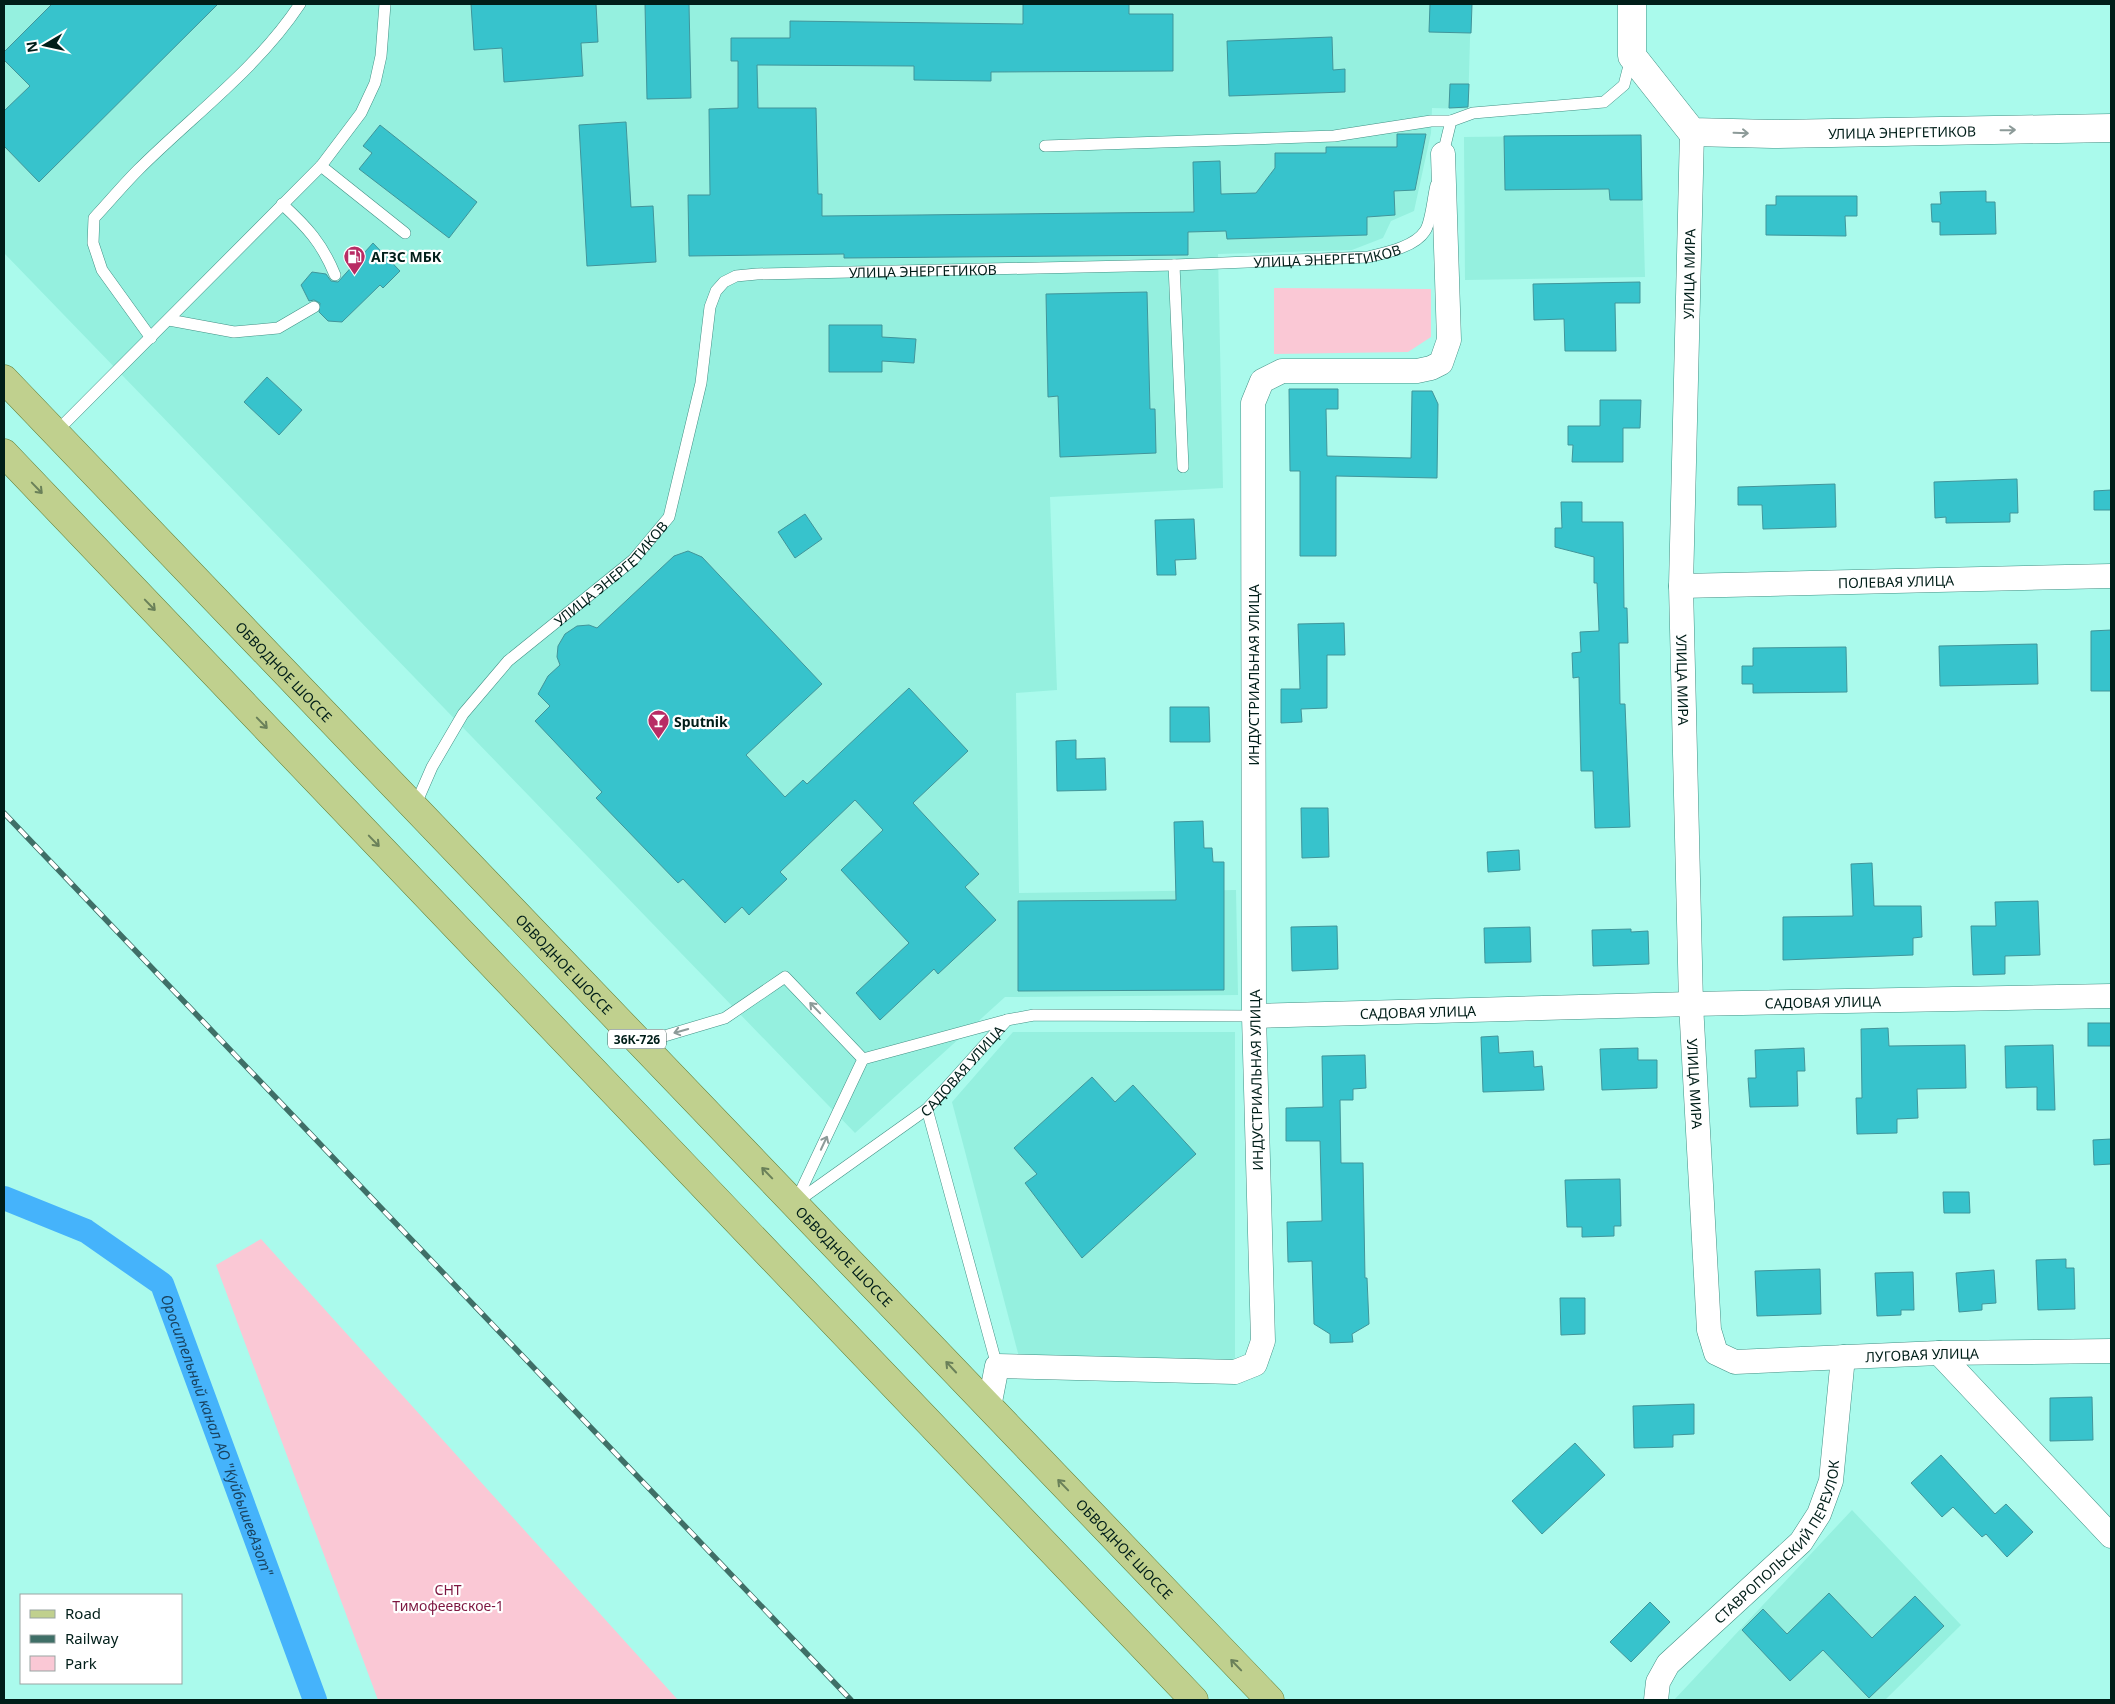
<svg xmlns="http://www.w3.org/2000/svg" width="2115" height="1704" font-family="'Noto Sans',sans-serif">
<style>
.built{fill:#95f0df}
.green{fill:#fac8d5}
.lines{fill:none;stroke-linecap:round;stroke-linejoin:round}
.canal{stroke:#45b3fb;stroke-width:24}
.building{fill:#37c3cc;stroke:#41959a}
.service-casing{stroke:#429185;stroke-width:12}
.minor-casing{stroke:#429185;stroke-width:25}
.tertiary-casing{stroke:#429185;stroke-width:29}
.primary-casing{stroke:#627d34;stroke-width:29}
.service{stroke:#fff;stroke-width:11}
.minor{stroke:#fff;stroke-width:24}
.tertiary{stroke:#fff;stroke-width:28}
.primary{stroke:#c0d08e;stroke-width:28}
.rail-casing{stroke:#3f6f67;stroke-width:5.5}
.rail{stroke:#fff;stroke-width:4;stroke-dasharray:11;stroke-linecap:butt}
.oneway{stroke:#8c9a98}
.oneway2{stroke:#6a8059}
.labels{text-anchor:middle;dominant-baseline:central;stroke-width:4.5;stroke-linejoin:round;paint-order:stroke}
.shield{fill:#fff;stroke:#4c625e;stroke-width:1}
.shield-label{font-size:12px;font-weight:bold;fill:#001e19}
.street-label{font-size:14px;fill:#001e19;stroke:#fff}
.poi-label{font-size:14px;font-weight:bold;fill:#001e19;stroke:#fff;text-anchor:start}
.park-label{font-size:14px;fill:#7d1741;stroke:#fff}
.water-label{font-size:15px;font-style:italic;fill:#194462;stroke:#fff}
</style>
<rect width="100%" height="100%" fill="#aafaec"/>
<g class="built">
<path d="M 4,4 L 1471,4 L 1468,109 L 1432,108 L 1431,133 L 1414,211 L 1391,221 L 1383,238 L 1352,250 L 1218,254 L 1223,488 L 1050,497 L 1057,690 L 1016,693 L 1019,893 L 1236,890 L 1238,995 L 1005,997 L 855,1133 L 4,253 Z"/>
<path d="M 1641,135 L 1645,277 L 1465,280 L 1464,137 Z"/>
<path d="M 1013,1032 L 1235,1032 L 1235,1360 L 1019,1357 L 952,1102 Z"/>
<path d="M 1852,1510 L 1961,1625 L 1885,1700 L 1674,1700 Z"/>
</g>
<g class="green">
<path d="M 1274,288 L 1431,289 L 1431,337 L 1408,352 L 1274,354 Z"/>
<path d="M 261,1239 L 678,1700 L 378,1700 L 216,1265 Z"/>
</g>
<g class="lines">
<path class="canal" id="s1" d="M 4,1198 L 86,1231 L 162,1284 L 315,1700"/>
</g>
<g class="building">
<path d="M 52,4 L 218,4 L 39,182 L 4,146 L 4,111 L 30,86 L 4,60 L 4,52 Z"/>
<path d="M 471,4 L 596,4 L 598,42 L 581,43 L 583,76 L 504,82 L 502,48 L 474,50 Z"/>
<path d="M 645,4 L 689,4 L 691,98 L 647,99 Z"/>
<path d="M 1023,4 L 1129,4 L 1129,14 L 1173,14 L 1173,71 L 991,72 L 991,81 L 914,80 L 914,66 L 757,65 L 758,108 L 816,108 L 818,194 L 822,194 L 822,216 L 1194,212 L 1193,162 L 1220,161 L 1221,194 L 1256,193 L 1275,168 L 1275,153 L 1326,153 L 1326,147 L 1397,147 L 1397,134 L 1426,134 L 1415,190 L 1394,191 L 1395,215 L 1367,217 L 1367,235 L 1227,239 L 1226,231 L 1188,232 L 1188,255 L 844,258 L 844,254 L 689,256 L 688,195 L 710,195 L 709,109 L 738,108 L 738,61 L 731,61 L 731,38 L 790,38 L 790,21 L 1023,24 Z"/>
<path d="M 1430,4 L 1472,4 L 1471,33 L 1429,32 Z"/>
<path d="M 1332,37 L 1333,70 L 1345,69 L 1345,92 L 1229,96 L 1227,41 Z"/>
<path d="M 1450,84 L 1469,84 L 1468,107 L 1449,108 Z"/>
<path d="M 626,122 L 631,207 L 653,206 L 656,262 L 587,266 L 579,125 Z"/>
<path d="M 380,125 L 477,202 L 449,238 L 359,169 L 372,153 L 363,146 Z"/>
<path d="M 1641,135 L 1642,200 L 1610,200 L 1609,189 L 1505,190 L 1504,136 Z"/>
<path d="M 1986,191 L 1986,202 L 1995,202 L 1996,234 L 1940,235 L 1940,222 L 1932,222 L 1931,204 L 1941,204 L 1940,192 Z"/>
<path d="M 1776,196 L 1857,196 L 1857,216 L 1845,216 L 1846,236 L 1766,235 L 1766,205 L 1776,205 Z"/>
<path d="M 373,243 L 400,271 L 383,288 L 380,285 L 342,322 L 328,321 L 319,312 L 320,303 L 314,300 L 309,301 L 301,285 L 312,272 L 326,274 L 331,281 L 338,282 Z"/>
<path d="M 1640,282 L 1640,303 L 1615,303 L 1616,351 L 1565,351 L 1564,319 L 1534,320 L 1533,284 Z"/>
<path d="M 1147,292 L 1150,409 L 1155,409 L 1156,453 L 1060,457 L 1058,396 L 1048,397 L 1046,294 Z"/>
<path d="M 829,325 L 882,325 L 882,337 L 916,339 L 914,363 L 882,361 L 882,372 L 829,372 Z"/>
<path d="M 267,377 L 302,410 L 279,435 L 244,402 Z"/>
<path d="M 1289,389 L 1338,389 L 1338,409 L 1326,409 L 1327,456 L 1411,458 L 1412,391 L 1432,391 L 1438,404 L 1437,478 L 1336,476 L 1336,556 L 1300,556 L 1300,471 L 1290,471 Z"/>
<path d="M 1600,400 L 1641,400 L 1640,428 L 1623,428 L 1623,462 L 1572,462 L 1573,445 L 1568,445 L 1568,426 L 1600,426 Z"/>
<path d="M 2017,479 L 2018,513 L 2010,513 L 2010,522 L 1946,523 L 1946,517 L 1935,518 L 1934,482 Z"/>
<path d="M 1835,484 L 1836,527 L 1763,529 L 1762,505 L 1738,505 L 1738,487 Z"/>
<path d="M 2111,490 L 2111,510 L 2094,510 L 2094,491 Z"/>
<path d="M 1561,502 L 1582,502 L 1582,522 L 1623,522 L 1624,608 L 1627,608 L 1628,643 L 1619,643 L 1620,704 L 1625,704 L 1630,827 L 1595,828 L 1593,771 L 1581,771 L 1579,677 L 1573,678 L 1572,653 L 1581,652 L 1580,632 L 1599,631 L 1597,583 L 1594,583 L 1594,557 L 1555,547 L 1555,528 L 1562,528 Z"/>
<path d="M 805,514 L 822,539 L 795,558 L 778,532 Z"/>
<path d="M 1194,519 L 1196,559 L 1175,560 L 1176,575 L 1157,575 L 1155,520 Z"/>
<path d="M 688,551 L 702,557 L 822,684 L 746,755 L 785,797 L 803,780 L 807,784 L 909,688 L 968,751 L 913,803 L 979,874 L 965,887 L 996,920 L 938,974 L 934,969 L 880,1020 L 856,993 L 909,943 L 841,870 L 883,830 L 855,800 L 780,872 L 787,879 L 749,915 L 742,907 L 725,923 L 683,879 L 678,883 L 596,798 L 602,792 L 535,721 L 550,706 L 538,694 L 548,676 L 560,665 L 557,657 L 558,646 L 565,634 L 577,626 L 589,625 L 597,628 L 674,556 Z"/>
<path d="M 1344,623 L 1345,655 L 1327,655 L 1327,708 L 1301,709 L 1302,722 L 1281,723 L 1281,689 L 1300,689 L 1298,624 Z"/>
<path d="M 2111,630 L 2111,691 L 2091,691 L 2091,631 Z"/>
<path d="M 2037,644 L 2038,684 L 1940,686 L 1939,646 Z"/>
<path d="M 1846,647 L 1847,692 L 1753,693 L 1753,684 L 1742,684 L 1742,666 L 1753,666 L 1753,648 Z"/>
<path d="M 1170,707 L 1209,707 L 1210,742 L 1170,742 Z"/>
<path d="M 1076,740 L 1076,759 L 1105,758 L 1106,790 L 1057,791 L 1056,741 Z"/>
<path d="M 1301,808 L 1328,808 L 1329,857 L 1302,858 Z"/>
<path d="M 1203,821 L 1204,848 L 1212,848 L 1213,862 L 1224,862 L 1224,990 L 1018,991 L 1018,901 L 1176,900 L 1174,822 Z"/>
<path d="M 1519,850 L 1520,870 L 1488,872 L 1487,852 Z"/>
<path d="M 1872,863 L 1874,906 L 1921,906 L 1922,937 L 1913,938 L 1913,955 L 1783,960 L 1783,917 L 1853,916 L 1851,864 Z"/>
<path d="M 2038,901 L 2040,955 L 2005,956 L 2005,974 L 1973,975 L 1971,926 L 1996,926 L 1995,902 Z"/>
<path d="M 1337,926 L 1338,969 L 1292,971 L 1291,927 Z"/>
<path d="M 1530,927 L 1531,962 L 1485,963 L 1484,928 Z"/>
<path d="M 1631,929 L 1631,932 L 1648,931 L 1649,964 L 1593,966 L 1592,930 Z"/>
<rect x="2088" y="1023" width="23" height="23"/>
<path d="M 1888,1028 L 1889,1046 L 1965,1045 L 1966,1088 L 1917,1089 L 1918,1118 L 1897,1119 L 1897,1133 L 1857,1134 L 1856,1098 L 1862,1098 L 1861,1029 Z"/>
<path d="M 1498,1036 L 1499,1053 L 1533,1051 L 1534,1067 L 1542,1066 L 1544,1090 L 1483,1092 L 1481,1037 Z"/>
<path d="M 2053,1045 L 2055,1110 L 2037,1110 L 2037,1087 L 2006,1088 L 2005,1046 Z"/>
<path d="M 1638,1048 L 1638,1060 L 1657,1060 L 1657,1088 L 1602,1090 L 1600,1049 Z"/>
<path d="M 1804,1048 L 1805,1071 L 1797,1071 L 1798,1106 L 1750,1107 L 1748,1078 L 1756,1078 L 1755,1050 Z"/>
<path d="M 1365,1055 L 1366,1088 L 1353,1089 L 1353,1100 L 1340,1100 L 1341,1163 L 1363,1163 L 1365,1278 L 1367,1278 L 1369,1324 L 1352,1334 L 1353,1342 L 1330,1343 L 1330,1334 L 1314,1324 L 1312,1261 L 1288,1262 L 1287,1222 L 1322,1221 L 1320,1141 L 1286,1141 L 1286,1108 L 1323,1107 L 1322,1056 Z"/>
<path d="M 1092,1077 L 1115,1102 L 1133,1085 L 1196,1154 L 1082,1258 L 1025,1183 L 1037,1174 L 1014,1148 Z"/>
<path d="M 2111,1139 L 2111,1164 L 2094,1165 L 2093,1140 Z"/>
<path d="M 1620,1179 L 1621,1226 L 1614,1226 L 1614,1236 L 1582,1237 L 1582,1227 L 1567,1227 L 1565,1180 Z"/>
<path d="M 1943,1192 L 1969,1192 L 1970,1213 L 1944,1213 Z"/>
<path d="M 2066,1259 L 2066,1268 L 2074,1268 L 2075,1309 L 2038,1310 L 2036,1260 Z"/>
<path d="M 1820,1269 L 1821,1314 L 1757,1316 L 1755,1271 Z"/>
<path d="M 1994,1270 L 1996,1303 L 1982,1304 L 1982,1310 L 1959,1312 L 1956,1273 Z"/>
<path d="M 1913,1272 L 1914,1310 L 1901,1310 L 1901,1315 L 1877,1316 L 1875,1273 Z"/>
<path d="M 1560,1298 L 1585,1298 L 1585,1334 L 1561,1335 Z"/>
<path d="M 2092,1397 L 2093,1440 L 2050,1441 L 2050,1398 Z"/>
<path d="M 1694,1404 L 1694,1434 L 1673,1435 L 1673,1447 L 1634,1448 L 1633,1406 Z"/>
<path d="M 1575,1443 L 1605,1475 L 1542,1534 L 1512,1501 Z"/>
<path d="M 1941,1455 L 1995,1514 L 2006,1504 L 2033,1532 L 2007,1557 L 1986,1534 L 1982,1537 L 1953,1507 L 1942,1517 L 1911,1483 Z"/>
<path d="M 1829,1593 L 1872,1638 L 1915,1596 L 1944,1626 L 1869,1698 L 1823,1650 L 1790,1681 L 1742,1630 L 1763,1609 L 1787,1634 Z"/>
<path d="M 1650,1602 L 1670,1622 L 1631,1662 L 1610,1642 Z"/>
</g>
<g class="lines">
<defs>
<g id="service">
<path d="M 1045,146 L 1334,136 L 1431,121 L 1451,121"/>
<path d="M 1442,158 L 1451,121 L 1473,113 L 1604,102 L 1624,85 L 1631,58"/>
<path d="M 321,166 L 405,233"/>
<path d="M 282,204 C 307,227 322,243 335,275"/>
<path d="M 1174,265 L 1183,467"/>
<path d="M 169,320 L 234,332 L 278,328 L 314,307"/>
<path d="M 151,338 L 102,270 L 93,243 L 94,218 C 109,202 123,185 138,170 C 193,115 257,69 300,4"/>
<path d="M 55,433 L 321,166 L 361,113 L 375,83 L 381,56 L 385,4"/>
<path id="s2" d="M 415,806 L 432,767 L 463,714 L 508,661 L 633,560 L 669,517 L 701,383 L 710,307 L 716,291 L 724,282 L 736,276 L 757,274 L 1174,265 L 1368,257 C 1385,253 1415,247 1425,231 C 1431,223 1433,197 1436,185"/>
<path d="M 641,1043 L 725,1018 L 785,977 L 863,1059 L 796,1201"/>
<path d="M 863,1059 L 1007,1020"/>
<path d="M 927,1109 L 997,1366"/>
<path id="s3" d="M 795,1203 L 927,1109 L 1007,1020 L 1034,1015 L 1254,1016"/>
</g>
<g id="minor">
<path id="s4" d="M 1692,132 L 1681,586 L 1691,1004 L 1709,1330 L 1716,1353 L 1735,1362 L 1939,1353 L 2111,1351"/>
<path id="s5" d="M 1681,586 L 2111,576"/>
<path id="s6" d="M 1254,1016 L 1691,1004 L 2111,996"/>
<path d="M 1939,1353 L 2111,1536"/>
<path d="M 989,1407 L 997,1366 L 1235,1372 L 1255,1364 L 1263,1341 L 1254,1016 L 1253,403 L 1262,381 L 1282,371 L 1417,371 L 1431,368 L 1441,363 L 1449,340 L 1443,154"/>
<path id="s7" d="M 1656,1700 L 1658,1682 L 1668,1664 L 1801,1542 L 1819,1514 L 1831,1481 L 1843,1357"/>
</g>
<g id="tertiary">
<path id="s8" d="M 1632,4 L 1632,56 L 1692,132 L 1773,134 L 2111,128"/>
</g>
<g id="primary">
<path id="s9" d="M 4,379 L 1270,1700"/>
<path d="M 4,453 L 1194,1700"/>
</g>
</defs>
<use href="#service" class="service-casing"/>
<use href="#minor" class="minor-casing"/>
<use href="#tertiary" class="tertiary-casing"/>
<use href="#primary" class="primary-casing"/>
<use href="#service" class="service"/>
<use href="#minor" class="minor"/>
<use href="#tertiary" class="tertiary"/>
<use href="#primary" class="primary"/>
<defs>
<path id="rail" d="M 4,813 L 851,1700"/>
</defs>
<use href="#rail" class="rail-casing"/>
<use href="#rail" class="rail"/>
</g>
<defs><path id="oneway-shaft" d="M-6 0H5M1.5-3L5.5 0L1.5 3" fill="none" stroke-width="1.6" stroke-linecap="round" stroke-linejoin="round" transform="scale(1.25)"/></defs>
<g class="oneway">
<use href="#oneway-shaft" transform="translate(2008 130) rotate(-1)"/>
<use href="#oneway-shaft" transform="translate(1741 133) rotate(2)"/>
<use href="#oneway-shaft" transform="translate(815 1008) rotate(-134)"/>
<use href="#oneway-shaft" transform="translate(681 1031) rotate(164)"/>
<use href="#oneway-shaft" transform="translate(824 1143) rotate(-65)"/>
</g>
<g class="oneway2">
<use href="#oneway-shaft" transform="translate(37 488) rotate(46)"/>
<use href="#oneway-shaft" transform="translate(150 605) rotate(46)"/>
<use href="#oneway-shaft" transform="translate(262 723) rotate(46)"/>
<use href="#oneway-shaft" transform="translate(374 841) rotate(46)"/>
<use href="#oneway-shaft" transform="translate(767 1173) rotate(-134)"/>
<use href="#oneway-shaft" transform="translate(951 1367) rotate(-133)"/>
<use href="#oneway-shaft" transform="translate(1063 1485) rotate(-134)"/>
<use href="#oneway-shaft" transform="translate(1236 1665) rotate(-134)"/>
</g>
<defs>
<symbol id="fuel-pin" viewBox="-11 -11 22 30"><path d="M0 17L-7.5 6A9.5 9.5 0 1 1 7.5 6Z" fill="#b82c64" stroke="#fff"/><path d="M-5.5-6h7V0h2V4h1.3V-2.5L3-4.5l.8-.8L6-3V5H2.5V1h-1V6h-7ZM-4.2-4.7v3.2H.2V-4.7Z" fill="#fff"/></symbol>
<symbol id="bar-pin" viewBox="-11 -11 22 30"><path d="M0 17L-7.5 6A9.5 9.5 0 1 1 7.5 6Z" fill="#b82c64" stroke="#fff"/><path d="M-6-5H6L.8 .8V4.5H3.5V6h-7V4.5H-.8V.8Z" fill="#fff"/></symbol>
</defs>
<g fill-rule="evenodd">
<use href="#fuel-pin" x="342" y="244" width="25" height="34"/>
<use href="#bar-pin" x="646" y="708" width="25" height="34"/>
</g>
<g class="labels">
<rect class="shield" x="608" y="1029.5" width="58" height="19" rx="4"/>
<g class="shield-label">
<text x="637" y="1039">36К-726</text>
</g>
<g class="street-label">
<text stroke="none"><textPath href="#s8" startOffset="359">УЛИЦА ЭНЕРГЕТИКОВ</textPath></text>
<text stroke="none"><textPath href="#s2" startOffset="1239">УЛИЦА ЭНЕРГЕТИКОВ</textPath></text>
<text stroke="none"><textPath href="#s2" startOffset="834">УЛИЦА ЭНЕРГЕТИКОВ</textPath></text>
<text transform="translate(1689 274) rotate(-89)">УЛИЦА МИРА</text>
<text stroke="none"><textPath href="#s2" startOffset="309">УЛИЦА ЭНЕРГЕТИКОВ</textPath></text>
<text stroke="none"><textPath href="#s5" startOffset="215">ПОЛЕВАЯ УЛИЦА</textPath></text>
<text stroke="none"><textPath href="#s9" startOffset="405">ОБВОДНОЕ ШОССЕ</textPath></text>
<text transform="translate(1253 675) rotate(-90)">ИНДУСТРИАЛЬНАЯ УЛИЦА</text>
<text stroke="none"><textPath href="#s4" startOffset="548">УЛИЦА МИРА</textPath></text>
<text stroke="none"><textPath href="#s9" startOffset="810">ОБВОДНОЕ ШОССЕ</textPath></text>
<text stroke="none"><textPath href="#s6" startOffset="569">САДОВАЯ УЛИЦА</textPath></text>
<text stroke="none"><textPath href="#s6" startOffset="164">САДОВАЯ УЛИЦА</textPath></text>
<text stroke="none"><textPath href="#s3" startOffset="214">САДОВАЯ УЛИЦА</textPath></text>
<text transform="translate(1256 1080) rotate(-91)">ИНДУСТРИАЛЬНАЯ УЛИЦА</text>
<text stroke="none"><textPath href="#s4" startOffset="952">УЛИЦА МИРА</textPath></text>
<text stroke="none"><textPath href="#s9" startOffset="1215">ОБВОДНОЕ ШОССЕ</textPath></text>
<text stroke="none"><textPath href="#s4" startOffset="1431">ЛУГОВАЯ УЛИЦА</textPath></text>
<text stroke="none"><textPath href="#s7" startOffset="206">СТАВРОПОЛЬСКИЙ ПЕРЕУЛОК</textPath></text>
<text stroke="none"><textPath href="#s9" startOffset="1620">ОБВОДНОЕ ШОССЕ</textPath></text>
</g>
<g class="poi-label">
<text x="371" y="256">АГЗС МБК</text>
<text x="674" y="721">Sputnik</text>
</g>
<g class="park-label">
<text x="448" y="1589">СНТ<tspan x="448" dy="16">Тимофеевское-1</tspan></text>
</g>
<g class="water-label">
<text stroke="none"><textPath href="#s1" startOffset="342">Оросительный канал АО "КуйбышевАзот"</textPath></text>
</g>
</g>
<rect width="2115" height="1704" fill="none" stroke="#001e19" stroke-width="10"/>
<rect x="20" y="1594" width="162" height="90" fill="#ffffff" stroke="#99a5a3"/>
<rect x="30" y="1610" width="25" height="8" fill="#c0d08e" stroke="#99a5a3"/>
<text x="65" y="1619" font-size="15" fill="#001e19">Road</text>
<rect x="30" y="1635" width="25" height="8" fill="#3f6f67" stroke="#99a5a3"/>
<text x="65" y="1644" font-size="15" fill="#001e19">Railway</text>
<rect x="30" y="1656" width="25" height="15" fill="#fac8d5" stroke="#99a5a3"/>
<text x="65" y="1669" font-size="15" fill="#001e19">Park</text>
<g transform="translate(45 45) rotate(261)" stroke="#ffffff" stroke-width="4" paint-order="stroke">
<path d="M0-4L9 19L0 12L-9 19Z" fill="#001e19"/>
<text y="-8" font-size="14" font-weight="bold" text-anchor="middle" fill="#001e19">N</text>
</g>
</svg>
